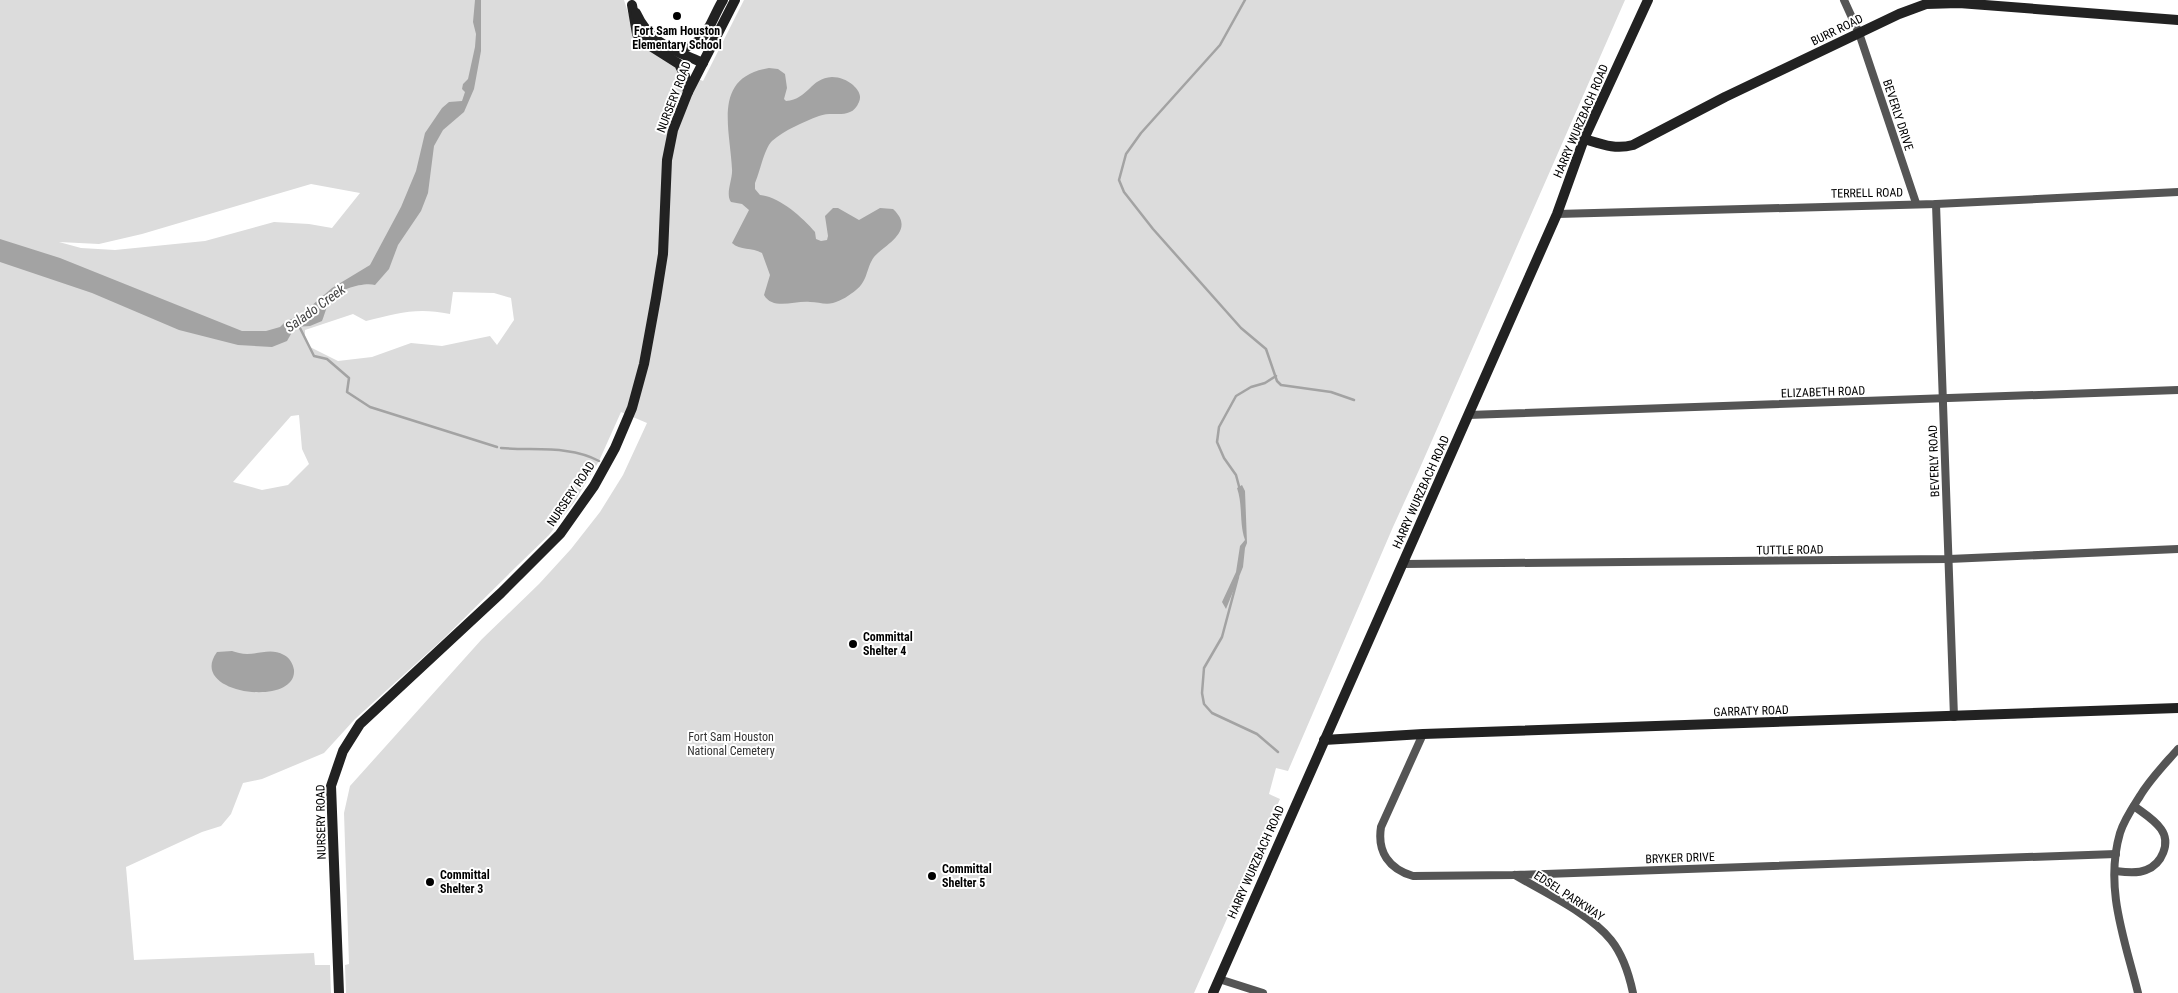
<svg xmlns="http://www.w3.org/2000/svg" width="2178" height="993" font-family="'Roboto Condensed',sans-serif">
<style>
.green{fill:#dcdcdc;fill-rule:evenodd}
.water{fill:#a3a3a3}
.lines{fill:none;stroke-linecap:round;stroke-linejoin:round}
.stream{stroke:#a3a3a3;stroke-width:2.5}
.street{stroke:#555;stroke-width:8}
.secondary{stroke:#222;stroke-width:10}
.poi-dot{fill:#000;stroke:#fff;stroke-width:2}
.labels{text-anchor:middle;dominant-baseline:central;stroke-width:4;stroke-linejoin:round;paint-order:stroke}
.street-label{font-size:12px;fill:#000;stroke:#fff}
.poi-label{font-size:12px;font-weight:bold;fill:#000;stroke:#fff;text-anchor:start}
.park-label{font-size:12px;fill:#333;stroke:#fff}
.water-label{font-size:14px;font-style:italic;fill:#444;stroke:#fff}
</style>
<rect width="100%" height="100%" fill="#fff"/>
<path class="green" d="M 0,0 L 624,0 L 636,38 L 642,46 L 672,63 L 678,71 L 703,81 L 744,0 L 1625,0 L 1419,470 L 1393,527 L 1288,771 L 1276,768 L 1269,794 L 1280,799 L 1194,993 L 346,993 L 345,965 L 349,964 L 344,813 L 350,786 L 482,639 L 539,584 L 571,549 L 600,512 L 623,475 L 647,423 L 621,412 L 599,461 L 575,501 L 549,535 L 518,565 L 442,640 L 355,719 L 324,753 L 262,779 L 243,783 L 231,814 L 221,826 L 202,832 L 126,867 L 134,960 L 314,953 L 315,965 L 330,965 L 331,993 L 0,993 ZM 311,184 L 360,193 L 332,228 L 309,224 L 274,222 L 205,241 L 115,250 L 81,248 L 59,242 L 99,244 L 142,234 ZM 453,292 L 494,293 L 511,298 L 514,320 L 497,345 L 490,336 L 442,346 L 411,343 L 372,357 L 338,361 L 310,347 L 305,336 L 305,330 L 353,314 L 366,321 C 398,313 417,307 450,314 ZM 299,415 L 302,449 L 309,464 L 288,485 L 262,490 L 233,482 L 291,416 Z"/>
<g class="water">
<path d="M 475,0 L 481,0 L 481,51 L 474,89 L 464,112 L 443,130 L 434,146 L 428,193 L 421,211 L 398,245 L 389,269 L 375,285 C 364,282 339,289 331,299 C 327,304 325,314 322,321 L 310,326 L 295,327 L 287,341 L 272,347 L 238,345 L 179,330 L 92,293 L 0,262 L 0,239 L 60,258 L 242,331 L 266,331 L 280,327 L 285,322 L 302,314 L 332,288 L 370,265 L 401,207 L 416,171 L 425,133 L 442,108 L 449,102 L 462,101 L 465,92 L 462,89 L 463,84 L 468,79 L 475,47 L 476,34 L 473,22 Z"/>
<path d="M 769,68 L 778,69 L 785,74 L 787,88 L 784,99 L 786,101 C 809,99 810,78 832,77 C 840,77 847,80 853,85 C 858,90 862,95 859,102 C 851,121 834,110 819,116 C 803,122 785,130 772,141 C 764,149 760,172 755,183 L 755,189 L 760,195 C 780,197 802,217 815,232 L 816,239 L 821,241 L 827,240 L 828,236 L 825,216 L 833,208 L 838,208 L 859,220 L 880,208 L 893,209 C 917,231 884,245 874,257 C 866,268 868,281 856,290 C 850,295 841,301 833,303 C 825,305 818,302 810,302 C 796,300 773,311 764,295 L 770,275 L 762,253 C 752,247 740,251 732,243 L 749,210 L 742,204 L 731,202 C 725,194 733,179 732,169 C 730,128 712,77 769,68 Z"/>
<path d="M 1242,485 L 1245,491 L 1247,543 L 1245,548 L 1243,567 L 1226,609 L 1222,602 L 1236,572 L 1240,546 L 1245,540 C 1239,523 1243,505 1237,488 Z"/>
<path d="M 232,651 C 236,652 242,654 247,654 C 260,654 271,648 284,655 C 290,658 293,664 294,670 C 297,708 186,694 217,652 Z"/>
</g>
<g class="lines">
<g class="stream">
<path d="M 1245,0 L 1220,45 L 1141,133 L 1126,154 L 1119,180 L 1124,192 L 1153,229 L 1241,328 L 1266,349 L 1277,381 L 1281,385 L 1331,392 L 1354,400"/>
<path d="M 298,324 L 314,356 L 327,359 L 349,378 L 347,392 L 370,407 L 497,447"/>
<path d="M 501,448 C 533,451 570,445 599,461"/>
<path d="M 1240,490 L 1236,475 L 1224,458 L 1217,442 L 1219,427 L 1236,396 L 1251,387 L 1265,383 L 1276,376"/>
<path d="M 1238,577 L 1222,637 L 1204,668 L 1202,693 L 1204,704 L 1212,713 L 1257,734 L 1278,752"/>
</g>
<g class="street">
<path d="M 1844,0 L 1859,33 L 1916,203"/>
<path d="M 1936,204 L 1954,717"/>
<path d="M 1557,214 L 1936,204 L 2178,192"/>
<path d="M 1468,415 L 2178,390"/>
<path d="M 1403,564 L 1949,559 L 2178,549"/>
<path d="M 1423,734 L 1381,827 C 1377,852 1389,869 1413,876 L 1515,875 L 2116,854"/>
<path d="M 2115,871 C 2124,872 2137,874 2146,870 C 2162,864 2171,843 2161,829 C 2154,819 2143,813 2134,806"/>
<path d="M 1515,875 C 1545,893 1589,913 1611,940 C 1623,955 1629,974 1633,993"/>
<path d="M 1219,979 L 1263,993"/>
<path d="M 2138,993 C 2125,940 2104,888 2120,833 C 2124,820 2133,807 2140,796 C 2150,779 2165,764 2178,749"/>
</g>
<g class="secondary">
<path d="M 632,5 L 637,34 L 649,45 L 679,64 L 685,76 L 688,92"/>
<path d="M 636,13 C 650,44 674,50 703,63"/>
<path d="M 674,50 C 709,45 707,27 723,0"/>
<path d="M 1584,139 C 1601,144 1615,150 1633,145 L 1725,97 L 1899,14 L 1926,4 L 1959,3 L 2178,20"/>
<path d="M 1324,740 L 1423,734 L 2178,708"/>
<path d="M 339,993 L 331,786 L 343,751 L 360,724 L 501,593 L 560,534 L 594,486 L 615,448 L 632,408 L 644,364 L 656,298 L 663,254 L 667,160 L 673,130 L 688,92 L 735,0"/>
<path d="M 1213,993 L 1557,214 L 1584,139 L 1648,0"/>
</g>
</g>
<g class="poi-dot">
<circle cx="677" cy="16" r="5"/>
<circle cx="853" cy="644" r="5"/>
<circle cx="932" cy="876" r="5"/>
<circle cx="430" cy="882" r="5"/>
</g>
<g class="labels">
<g class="street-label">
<text transform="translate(1837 30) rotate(-26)">BURR ROAD</text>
<text transform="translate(674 97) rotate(-69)">NURSERY ROAD</text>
<text transform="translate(1898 115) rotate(72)">BEVERLY DRIVE</text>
<text transform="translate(1581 121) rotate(-67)">HARRY WURZBACH ROAD</text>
<text transform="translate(1867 193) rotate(-1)">TERRELL ROAD</text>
<text transform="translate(1823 392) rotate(-2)">ELIZABETH ROAD</text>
<text transform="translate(1934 461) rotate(-92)">BEVERLY ROAD</text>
<text transform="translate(1421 492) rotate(-66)">HARRY WURZBACH ROAD</text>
<text transform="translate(571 494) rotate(-56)">NURSERY ROAD</text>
<text transform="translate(1790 550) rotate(-1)">TUTTLE ROAD</text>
<text transform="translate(1751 711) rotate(-2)">GARRATY ROAD</text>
<text transform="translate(321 822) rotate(-91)">NURSERY ROAD</text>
<text transform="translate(1680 858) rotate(-2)">BRYKER DRIVE</text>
<text transform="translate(1256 862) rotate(-66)">HARRY WURZBACH ROAD</text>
<text transform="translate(1569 896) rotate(33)">EDSEL PARKWAY</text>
</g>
<g class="poi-label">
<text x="677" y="31" text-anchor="middle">Fort Sam Houston<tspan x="677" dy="14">Elementary School</tspan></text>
<text x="863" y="637">Committal<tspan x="863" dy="14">Shelter 4</tspan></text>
<text x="942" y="869">Committal<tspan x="942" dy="14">Shelter 5</tspan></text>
<text x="440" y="875">Committal<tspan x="440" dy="14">Shelter 3</tspan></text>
</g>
<g class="park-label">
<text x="731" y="737">Fort Sam Houston<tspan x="731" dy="14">National Cemetery</tspan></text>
</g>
<g class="water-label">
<text transform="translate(315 308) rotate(-36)">Salado Creek</text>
</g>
</g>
</svg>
